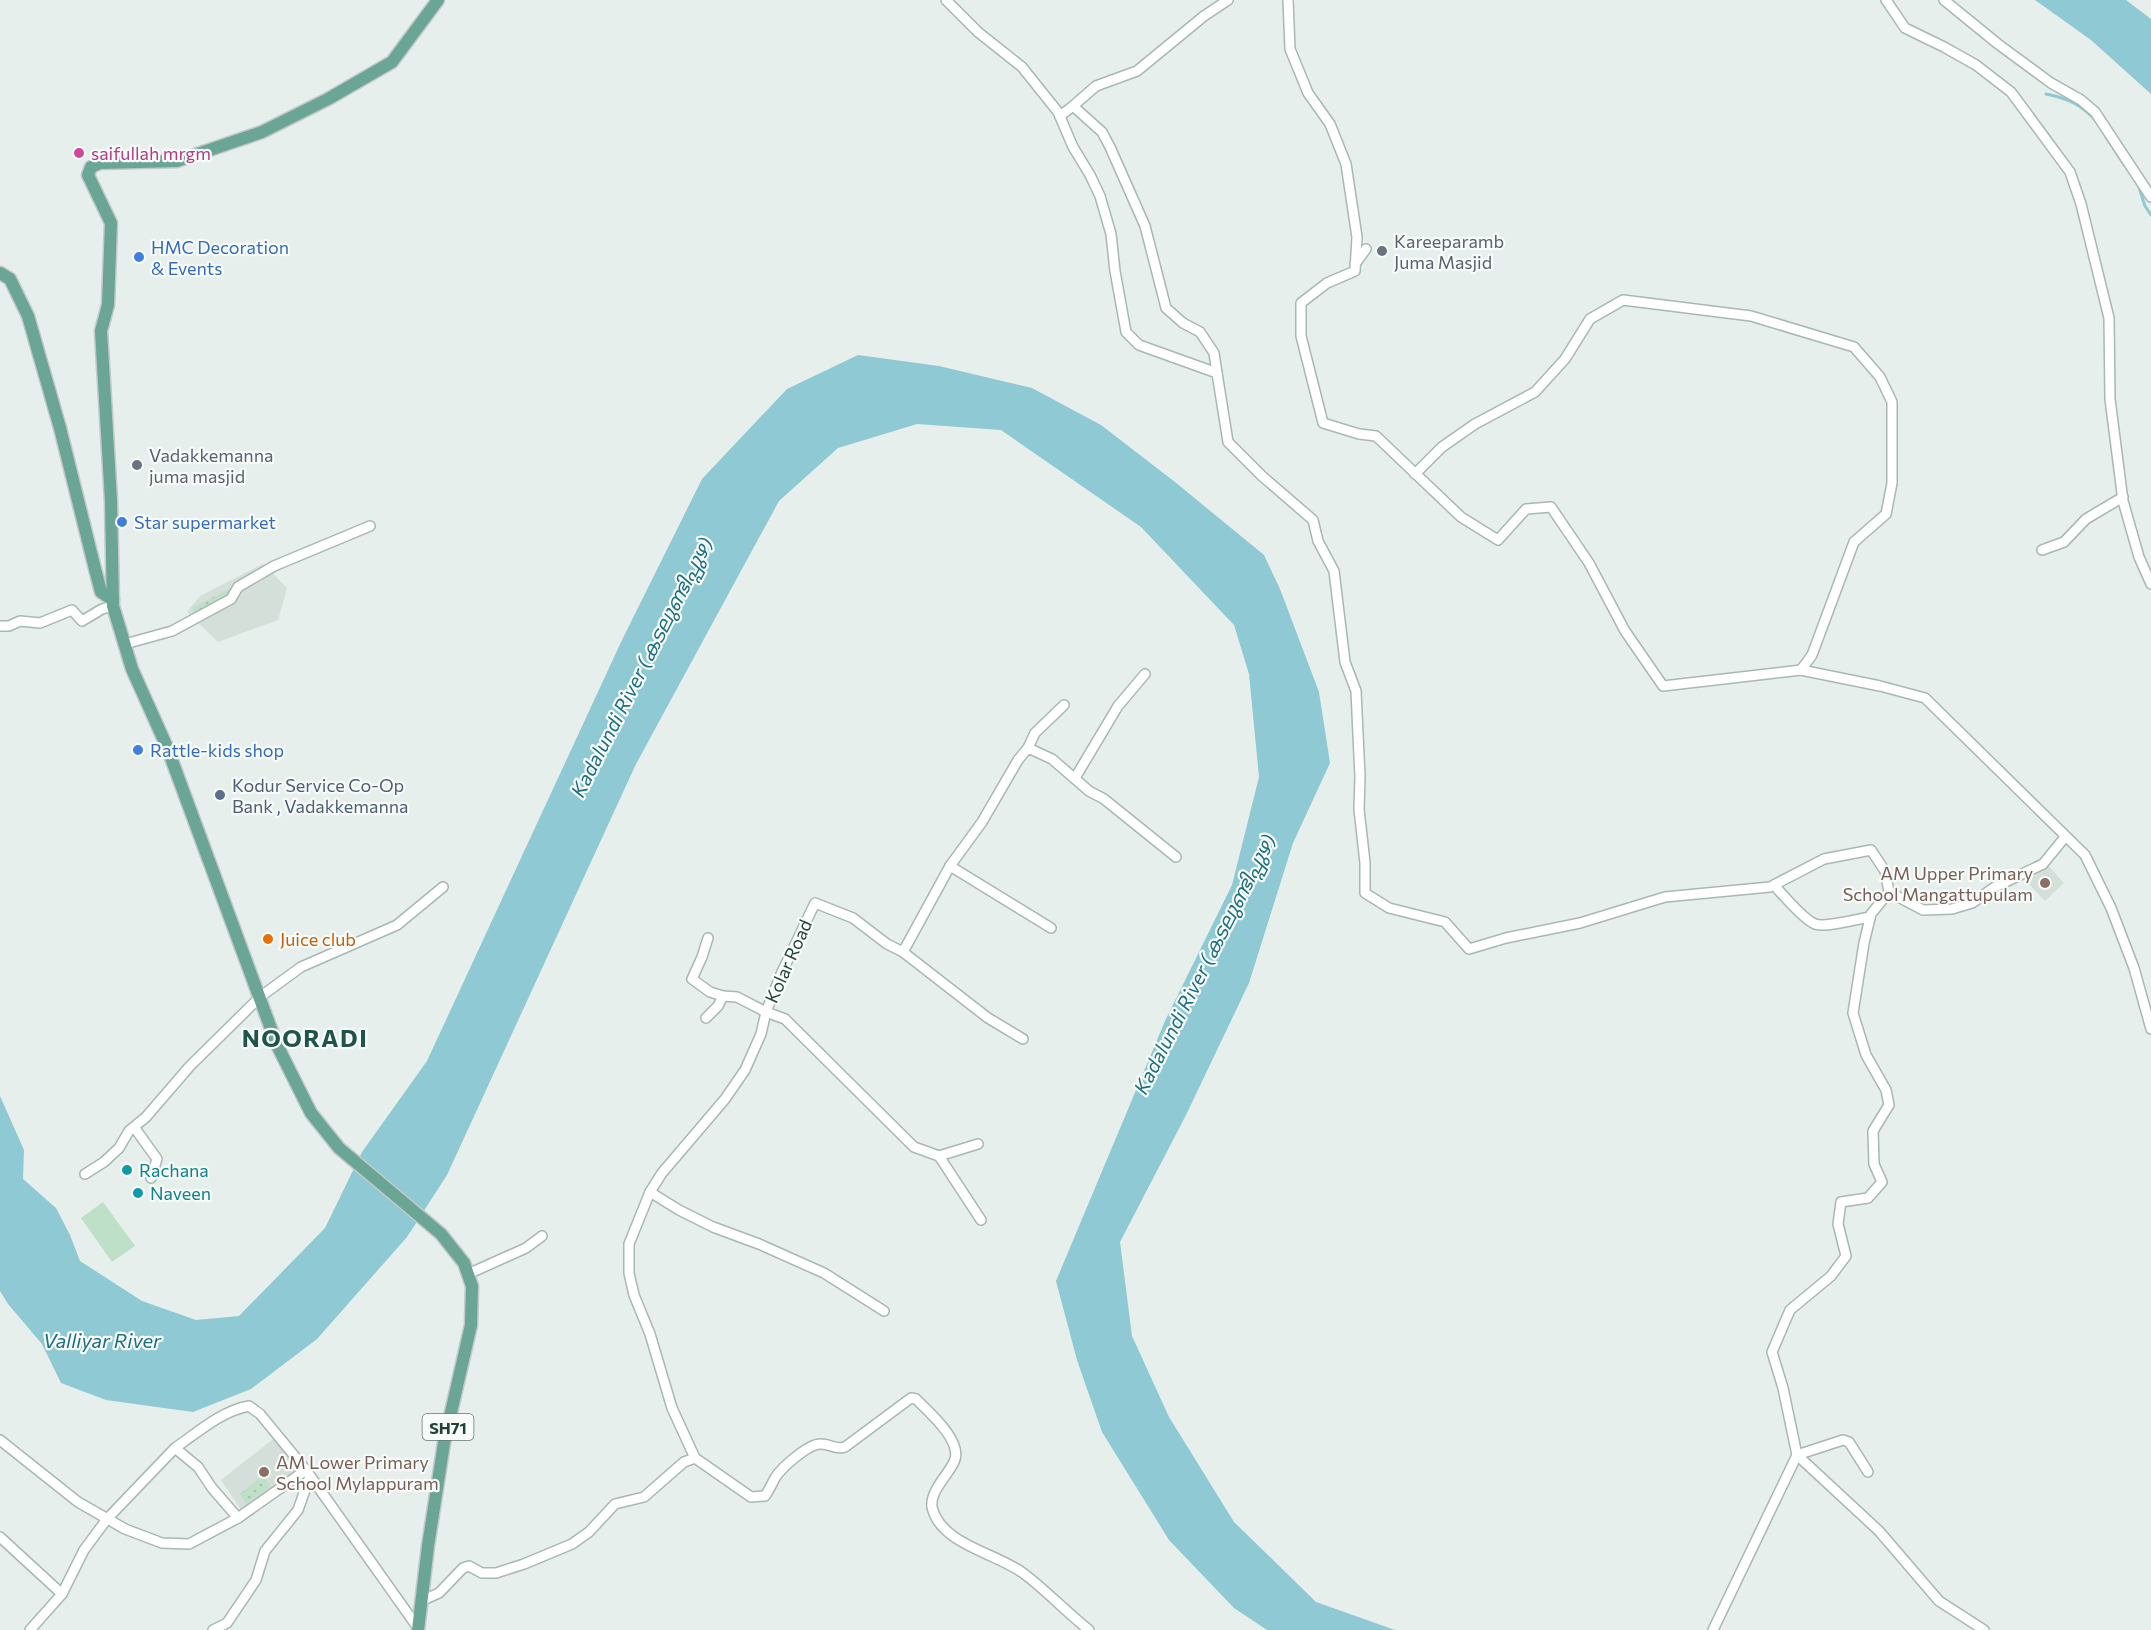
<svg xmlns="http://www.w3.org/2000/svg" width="2151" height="1630" font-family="Commissioner,'Noto Sans Malayalam',sans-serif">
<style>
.built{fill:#d4dfda}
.park{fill:url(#park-dots)}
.pitch{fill:#bfe0c8}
.water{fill:#8ec9d4}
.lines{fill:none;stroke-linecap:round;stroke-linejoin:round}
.stream{stroke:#8ec9d4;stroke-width:3}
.minor-casing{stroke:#a8b8b2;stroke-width:12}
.major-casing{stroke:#c2cac8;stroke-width:15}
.minor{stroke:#fff;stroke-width:9}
.major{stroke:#6aa596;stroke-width:12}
.hotel-dot{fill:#d1479c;stroke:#f7fbf9;stroke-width:2}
.worship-dot{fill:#6b7280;stroke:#f7fbf9;stroke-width:2}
.shop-dot{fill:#3f7fe0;stroke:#f7fbf9;stroke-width:2}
.service-dot{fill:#5c6f8a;stroke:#f7fbf9;stroke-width:2}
.education-dot{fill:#8d6e63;stroke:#f7fbf9;stroke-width:2}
.food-dot{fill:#e8710a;stroke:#f7fbf9;stroke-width:2}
.culture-dot{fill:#0f9aa8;stroke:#f7fbf9;stroke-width:2}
.labels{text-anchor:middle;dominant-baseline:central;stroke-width:4.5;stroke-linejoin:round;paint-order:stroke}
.shield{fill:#f7fbf9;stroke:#637a73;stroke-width:1.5}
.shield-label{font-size:16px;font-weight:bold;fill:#24423a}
.hotel-label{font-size:18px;fill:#b23c85;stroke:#f7fbf9;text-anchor:start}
.worship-label{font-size:18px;fill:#5b616d;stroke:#f7fbf9;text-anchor:start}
.shop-label{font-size:18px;fill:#366cbe;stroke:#f7fbf9;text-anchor:start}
.service-label{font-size:18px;fill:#4e5e75;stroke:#f7fbf9;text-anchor:start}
.education-label{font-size:18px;fill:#785e54;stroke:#f7fbf9;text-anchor:end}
.food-label{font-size:18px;fill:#c56008;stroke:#f7fbf9;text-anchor:start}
.street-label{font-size:18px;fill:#24423a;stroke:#f7fbf9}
.culture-label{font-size:18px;fill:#0d838f;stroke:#f7fbf9;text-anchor:start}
.water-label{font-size:20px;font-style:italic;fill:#1c6f80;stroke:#f7fbf9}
.district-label{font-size:24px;font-weight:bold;letter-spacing:1.5px;fill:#1f5548;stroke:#f7fbf9}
</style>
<defs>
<pattern id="park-dots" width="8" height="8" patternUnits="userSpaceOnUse" patternTransform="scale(1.5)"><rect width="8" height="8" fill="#bfe0c8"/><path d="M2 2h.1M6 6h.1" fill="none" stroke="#a4c1ad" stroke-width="1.8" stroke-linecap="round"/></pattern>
</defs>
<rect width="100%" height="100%" fill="#e6efeb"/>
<g class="built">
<path d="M 263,564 L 287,588 L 278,620 L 218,642 L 187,612 L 200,596 Z"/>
<path d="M 2047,864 L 2064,883 L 2045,901 L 2027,882 Z"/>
<path d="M 281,1433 L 308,1464 L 241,1510 L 221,1480 Z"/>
</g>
<g class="park">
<path d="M 233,587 L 238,596 L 231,605 L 196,615 L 192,608 Z"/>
<path d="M 262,1476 L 271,1486 L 246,1504 L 240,1494 Z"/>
</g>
<path class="pitch" d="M 103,1202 L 135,1246 L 112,1262 L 81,1218 Z"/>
<g class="water">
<path d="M 2035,0 L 2126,0 L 2151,19 L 2151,94 L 2091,40 Z"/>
<path d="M 858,355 L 939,366 L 1032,388 L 1101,425 L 1175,482 L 1264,555 L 1280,589 L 1319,692 L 1330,763 L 1293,843 L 1249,983 L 1186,1115 L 1120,1242 L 1132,1336 L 1169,1417 L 1234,1522 L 1316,1602 L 1395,1630 L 1267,1630 L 1234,1608 L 1169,1540 L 1102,1432 L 1077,1360 L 1056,1281 L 1165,1021 L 1232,885 L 1259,777 L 1249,674 L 1234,625 L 1141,527 L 1001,430 L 917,424 L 838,448 L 779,501 L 636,764 L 447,1175 L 407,1237 L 317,1339 L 251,1389 L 193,1412 L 106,1400 L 61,1383 L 42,1344 L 8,1304 L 0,1291 L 0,1096 L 24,1150 L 23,1179 L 56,1208 L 70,1235 L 80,1261 L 142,1301 L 196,1320 L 239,1316 L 325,1228 L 362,1152 L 427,1061 L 622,640 L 702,479 L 787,389 Z"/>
</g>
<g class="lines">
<g class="stream">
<path d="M 2046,94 C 2067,98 2082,105 2096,121"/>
<path d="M 2106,137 L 2125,166"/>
<path d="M 2138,184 L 2145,206 L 2151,215"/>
</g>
<defs>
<g id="minor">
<path d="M 946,0 L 978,32 L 1022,67 L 1058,112 L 1073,147 L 1090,175 L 1100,196 L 1111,234 L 1115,271 L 1126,332 L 1139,345 L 1217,373 L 1228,442 L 1262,476 L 1313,520 L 1318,541 L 1334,571 L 1345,662 L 1356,691 L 1360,777 L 1359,809 L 1365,863 L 1365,893 L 1389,908 L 1445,922 L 1469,949 L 1506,938 L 1580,923 L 1665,897 L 1770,887 L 1824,859 L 1871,850 L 1885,871 L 1889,892"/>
<path d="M 1288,0 L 1290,49 L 1308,93 L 1330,124 L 1346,164 L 1357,237 L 1355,271 L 1327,283 L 1301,303 L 1301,336 L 1323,423 L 1359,434 L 1376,436 L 1461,517 L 1498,540 L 1526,509 L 1551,507 L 1589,563 L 1625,631 L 1663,686 L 1801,670 L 1880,686 L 1925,698 L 2085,855 L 2111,908 L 2134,968 L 2151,1029"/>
<path d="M 1886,0 L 1905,28 L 1944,47 L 1976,65 L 2011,92 L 2070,172 L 2081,204 L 2109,318 L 2110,399 L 2123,501 L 2139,557 L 2151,584"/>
<path d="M 1944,0 L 1998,44 L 2051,83 L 2081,100 L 2095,112 L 2151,197"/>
<path d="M 1073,106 L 1096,86 L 1137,71 L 1204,16 L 1228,0"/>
<path d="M 1060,116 L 1073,106 L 1102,132 L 1110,147 L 1145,226 L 1166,308 L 1183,323 L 1200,332 L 1214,353 L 1217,373"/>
<path d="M 1355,264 L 1366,249"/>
<path d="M 1415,474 L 1442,447 L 1475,424 L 1535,392 L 1565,359 L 1590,319 L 1623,300 L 1751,316 L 1854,347 L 1880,377 L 1892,402 L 1892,483 L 1886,514 L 1854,542 L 1812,655 L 1801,670"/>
<path d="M 2042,550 L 2064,542 L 2086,519 L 2123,497"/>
<path d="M 0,626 L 9,626 L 20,621 L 40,623 L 72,610 L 82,621 L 102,609 L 113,606"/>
<path d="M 125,644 L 172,631 L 231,599 L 238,587 L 274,566 L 370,526"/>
<path d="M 1028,748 L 1035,733 L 1064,705"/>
<path d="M 1075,778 L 1118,706 L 1145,674"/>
<path d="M 950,866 L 1051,928"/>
<path d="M 1774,885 C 1782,894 1804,920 1815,924 C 1827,928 1857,919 1870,917"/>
<path d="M 1889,892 L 1923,910 L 1952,909 L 1972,903 L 1995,887 L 2043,864 L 2065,837"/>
<path d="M 708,938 L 702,957 L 692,979 L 710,992 L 723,996 L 737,997 L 766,1012 L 785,1019 L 914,1147 L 939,1156 L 978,1144"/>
<path d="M 903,952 L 988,1018 L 1023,1039"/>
<path d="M 706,1018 L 718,1006 L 723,996"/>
<path d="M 134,1127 L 157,1159 L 151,1178"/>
<path d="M 939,1156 L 981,1220"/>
<path d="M 85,1174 L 104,1162 L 119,1148 L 129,1131 L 146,1117 L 190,1066 L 260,997 L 301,967 L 397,925 L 443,887"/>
<path d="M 650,1192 L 679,1210 L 713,1227 L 759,1244 L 824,1273 L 884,1311"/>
<path d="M 468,1274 L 526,1248 L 542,1236"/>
<path d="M 0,1440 L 78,1502 L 125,1529 L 162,1543 L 189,1544 L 238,1518"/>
<path d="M 175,1448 C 197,1433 221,1411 249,1406 L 260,1414 L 306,1470"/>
<path d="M 1797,1455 L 1879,1531 L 1939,1601 L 1984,1630"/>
<path d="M 1797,1455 L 1843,1440 L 1849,1442 L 1868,1472"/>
<path d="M 695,1458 L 672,1408 L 650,1334 L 634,1295 L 629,1273 L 629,1244 L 650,1192 L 662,1173 L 725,1099 L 745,1070 L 761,1034 L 766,1012 L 782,972 L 815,903 L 853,918 L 887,944 L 903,952 L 950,866 L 982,822 L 1018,760 L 1028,748 L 1052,759 L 1089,791 L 1104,799 L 1176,857"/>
<path d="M 0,1537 L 62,1594"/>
<path d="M 421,1601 L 439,1593 L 463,1568 L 469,1566 L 482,1573 L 496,1573 L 524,1564 L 572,1544 L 589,1532 L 615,1504 L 644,1497 L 684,1462 L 695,1458 L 751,1497 L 765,1496 C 769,1490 772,1484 775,1478 C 781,1468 809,1443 821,1444 C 831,1444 835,1450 845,1447 L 911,1398 L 916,1399 C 929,1412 964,1442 954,1462 C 950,1470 944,1477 939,1485 C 935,1491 931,1499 932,1507 C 940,1544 996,1553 1023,1573 C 1046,1590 1066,1612 1089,1630"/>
<path d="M 30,1630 L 62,1594 L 84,1550 L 107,1519 L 175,1448 L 198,1467 L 212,1488 L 238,1518 L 306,1470 L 418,1628"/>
<path d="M 213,1630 L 227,1623 L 256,1580 L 265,1551 L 298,1510 L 310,1476"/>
<path d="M 1713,1630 L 1797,1455 L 1783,1388 L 1772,1352 L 1790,1310 L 1831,1276 L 1846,1256 L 1838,1224 L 1841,1202 L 1868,1198 L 1882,1182 L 1874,1164 L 1873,1131 L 1889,1105 L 1886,1090 L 1866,1055 L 1853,1013 L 1864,943 L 1871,914 L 1889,892"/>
</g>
<g id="major">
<path d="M 0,273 L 10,279 L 28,316 L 60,428 L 95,569 L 101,592 L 113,600"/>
<path d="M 418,1630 L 428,1546 L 444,1443 L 471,1325 L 472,1286 L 464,1263 L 441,1234 L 339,1148 L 311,1113 L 277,1045 L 167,747 L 132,669 L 113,606 L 111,501 L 101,331 L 108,305 L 111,223 L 88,175 L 91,167 L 100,163 L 177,161 L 262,132 L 328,99 L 392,62 L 438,0"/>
</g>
</defs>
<use href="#minor" class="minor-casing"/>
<use href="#major" class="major-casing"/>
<use href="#minor" class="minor"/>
<use href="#major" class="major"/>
</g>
<circle class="hotel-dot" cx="79" cy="153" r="6"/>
<g class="worship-dot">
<circle cx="1382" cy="251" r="6"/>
<circle cx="137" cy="465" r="6"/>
</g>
<g class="shop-dot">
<circle cx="139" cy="257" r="6"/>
<circle cx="122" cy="522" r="6"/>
<circle cx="138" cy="750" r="6"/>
</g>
<circle class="service-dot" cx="220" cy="795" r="6"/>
<g class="education-dot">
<circle cx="2045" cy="883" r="6"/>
<circle cx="264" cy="1472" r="6"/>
</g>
<circle class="food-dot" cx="268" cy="939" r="6"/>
<g class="culture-dot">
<circle cx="127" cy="1170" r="6"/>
<circle cx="138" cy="1193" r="6"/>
</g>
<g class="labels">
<rect class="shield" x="422.5" y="1414" width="51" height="26" rx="4.5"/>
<g class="shield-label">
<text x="448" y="1427">SH71</text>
</g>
<g class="hotel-label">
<text x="91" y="153">saifullah mrgm</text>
</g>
<g class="worship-label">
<text x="1394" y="241">Kareeparamb<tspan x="1394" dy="21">Juma Masjid</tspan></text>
<text x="149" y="455">Vadakkemanna<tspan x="149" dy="21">juma masjid</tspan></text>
</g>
<g class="shop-label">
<text x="151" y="247">HMC Decoration<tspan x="151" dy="21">&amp; Events</tspan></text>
<text x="134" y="522">Star supermarket</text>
<text x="150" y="750">Rattle-kids shop</text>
</g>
<g class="service-label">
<text x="232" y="785">Kodur Service Co-Op<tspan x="232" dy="21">Bank , Vadakkemanna</tspan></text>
</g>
<g class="education-label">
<text x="2033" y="873">AM Upper Primary<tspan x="2033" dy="21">School Mangattupulam</tspan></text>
<text x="276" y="1462" text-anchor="start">AM Lower Primary<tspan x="276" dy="21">School Mylappuram</tspan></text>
</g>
<g class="food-label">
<text x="280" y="939">Juice club</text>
</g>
<g class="street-label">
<text transform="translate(788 961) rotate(-66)">Kolar Road</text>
</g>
<g class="culture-label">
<text x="139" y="1170">Rachana</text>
<text x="150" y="1193">Naveen</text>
</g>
<g class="water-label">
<text transform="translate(641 667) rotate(-63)">Kadalundi River (കടലുണ്ടിപ്പുഴ)</text>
<text transform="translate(1204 964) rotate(-63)">Kadalundi River (കടലുണ്ടിപ്പുഴ)</text>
<text x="102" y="1340">Valliyar River</text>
</g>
<g class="district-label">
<text x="305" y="1037">NOORADI</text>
</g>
</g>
</svg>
